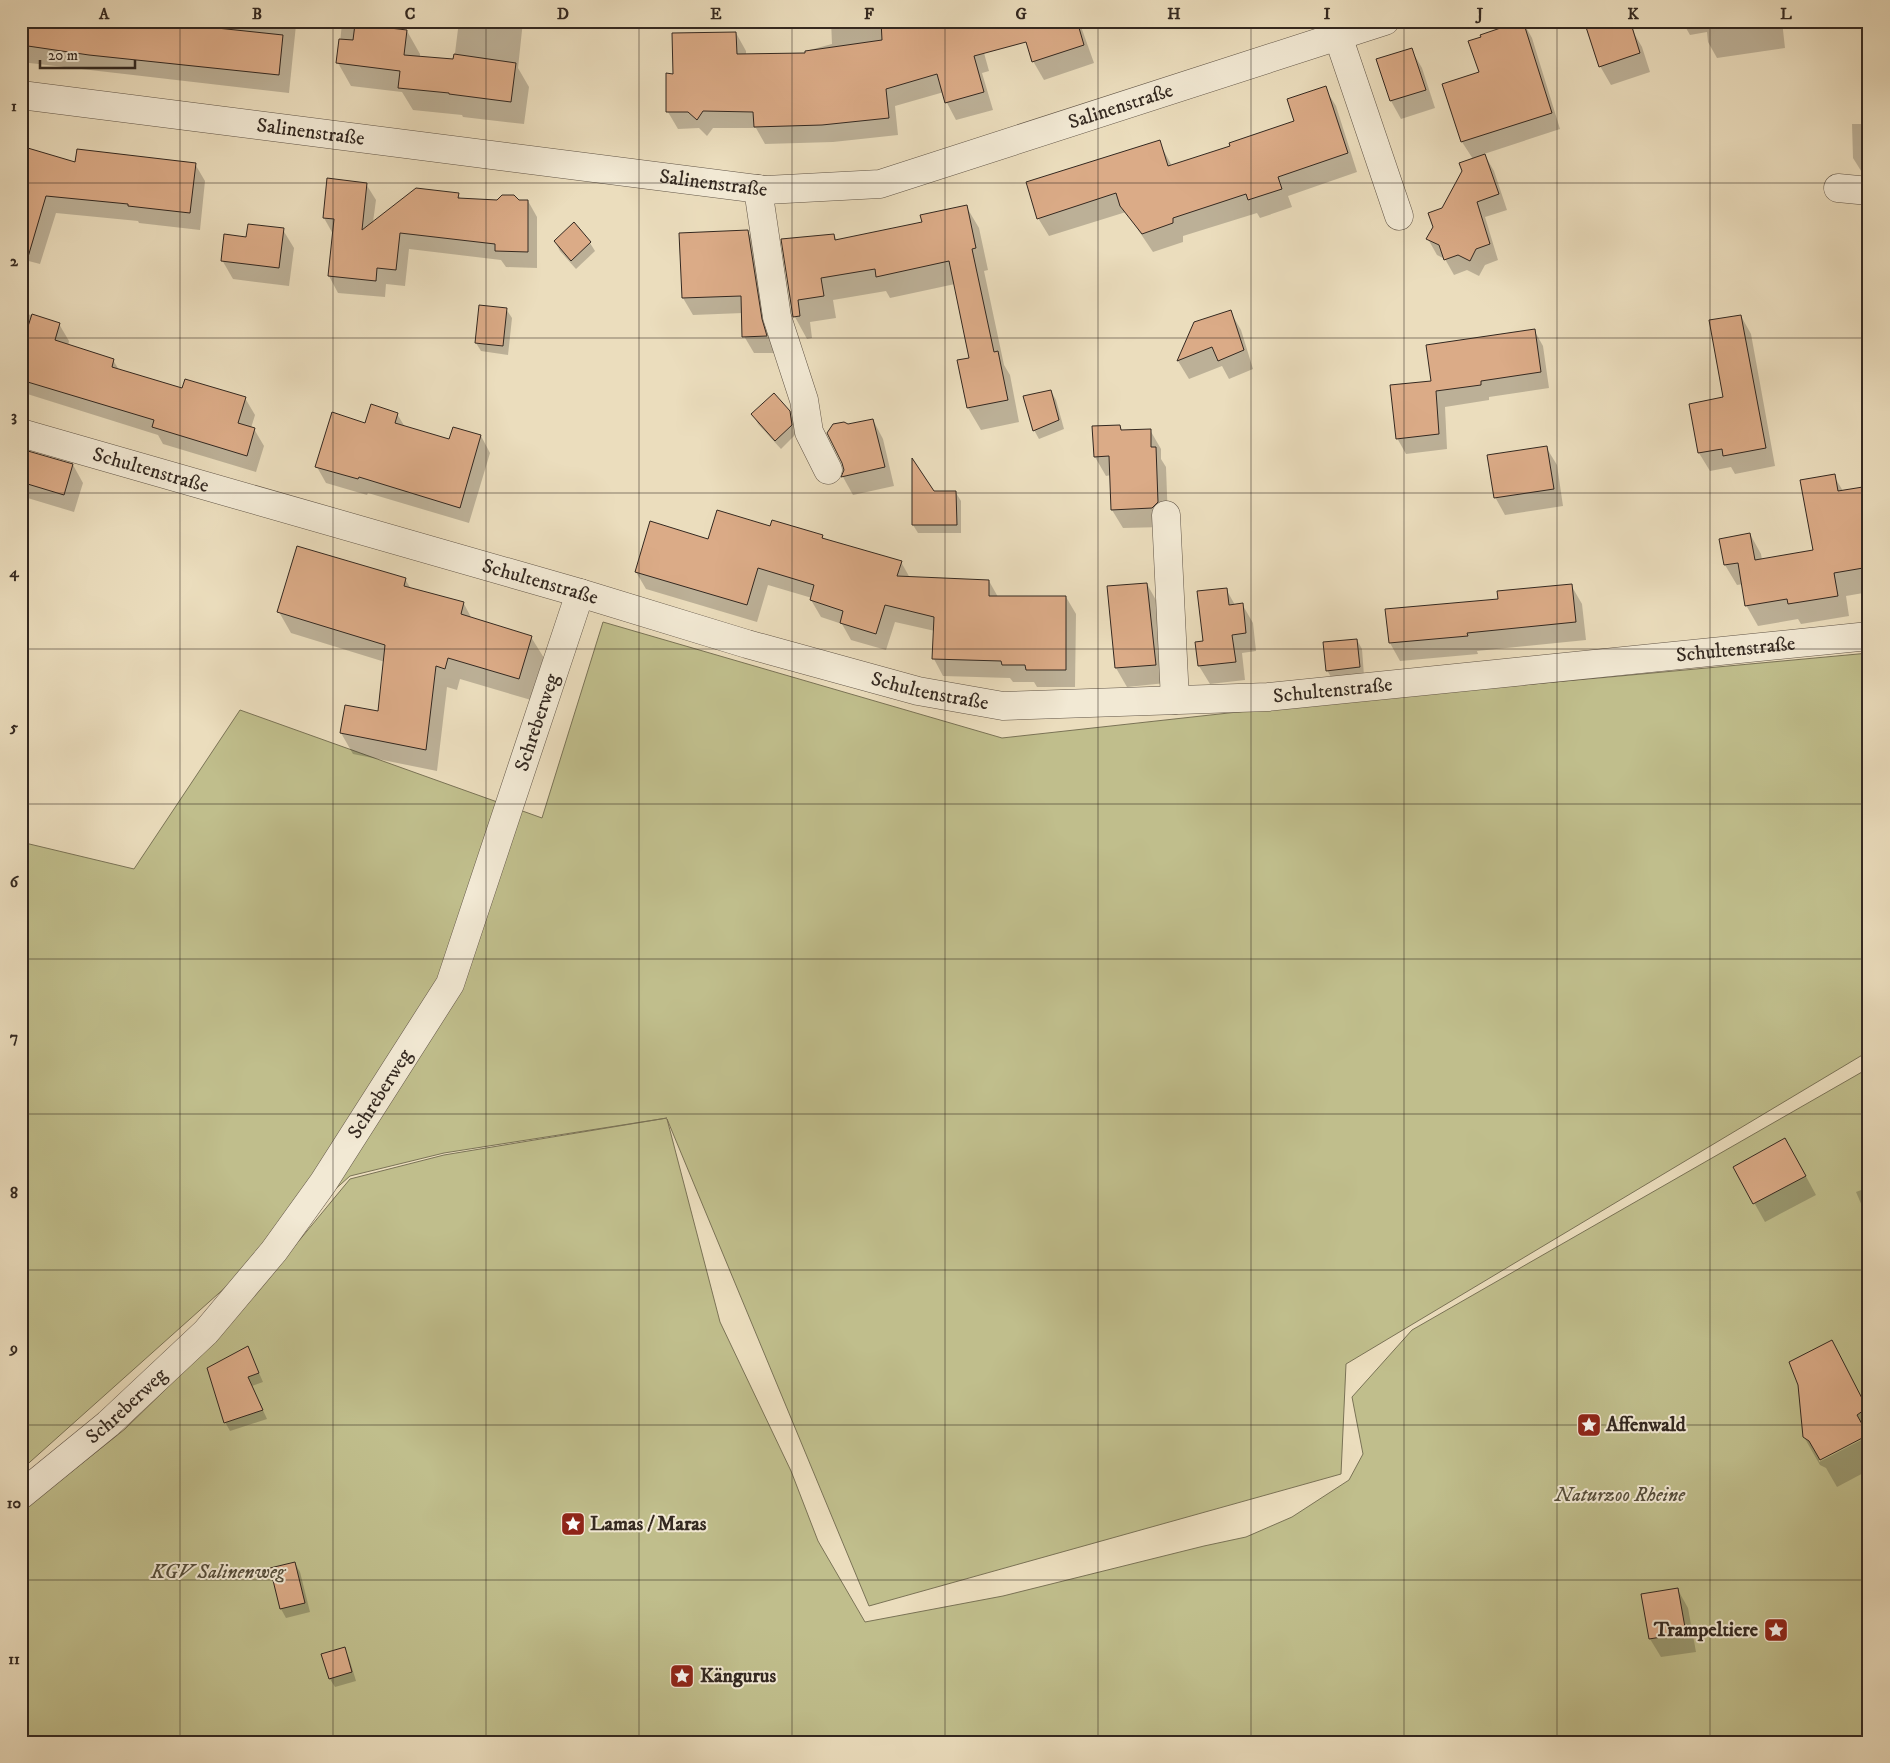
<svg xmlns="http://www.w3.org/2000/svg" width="1890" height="1763" font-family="'IM FELL DW Pica',serif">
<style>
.green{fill:#c0be8c;stroke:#7a7356}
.shadow{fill:#0003}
.building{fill:#dbab87;stroke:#332820}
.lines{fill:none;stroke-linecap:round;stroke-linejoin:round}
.minor-casing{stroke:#615547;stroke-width:29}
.minor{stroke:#f2e9d4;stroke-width:28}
.grid{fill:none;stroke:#332820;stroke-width:1;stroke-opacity:0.55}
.labels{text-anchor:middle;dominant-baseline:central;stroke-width:4;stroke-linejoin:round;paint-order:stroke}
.street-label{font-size:20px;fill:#332820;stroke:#f2e9d4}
.poi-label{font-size:20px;font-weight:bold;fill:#332820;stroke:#f2e9d4;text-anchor:start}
.park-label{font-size:20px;font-style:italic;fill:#564e3b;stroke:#f2e9d4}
.neatline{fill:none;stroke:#332820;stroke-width:2}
.grid-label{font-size:16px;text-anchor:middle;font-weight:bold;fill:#332820}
</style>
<rect width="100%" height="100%" fill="#ebddbd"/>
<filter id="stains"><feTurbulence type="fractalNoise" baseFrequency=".004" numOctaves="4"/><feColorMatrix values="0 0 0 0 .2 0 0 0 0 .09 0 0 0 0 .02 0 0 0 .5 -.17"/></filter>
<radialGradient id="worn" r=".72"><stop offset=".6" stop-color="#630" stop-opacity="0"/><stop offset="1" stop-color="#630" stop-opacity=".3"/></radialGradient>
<path class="green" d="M 603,622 L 1002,738 L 1274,708 L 1869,653 L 1869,1051 L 1346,1364 L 1341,1474 L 869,1606 L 667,1119 L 720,1322 L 791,1471 L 818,1541 L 865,1622 L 1003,1596 L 1204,1546 L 1246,1537 L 1292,1517 L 1349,1480 L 1363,1454 L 1352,1397 L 1412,1330 L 1869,1068 L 1869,1742 L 21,1742 L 21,1512 L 125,1429 L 221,1335 L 350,1179 L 444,1155 L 667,1118 L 444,1153 L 350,1176 L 21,1470 L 21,842 L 134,869 L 240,710 L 542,818 Z"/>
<g class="shadow">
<path d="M 21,21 L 293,21 L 296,25 L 289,93 L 21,62 Z"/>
<path d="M 454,21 L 523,21 L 518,68 L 529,87 L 524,124 L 463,117 L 462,115 L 413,110 L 402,92 L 351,86 L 338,63 L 342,23 L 407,31 L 420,54 L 420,57 L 454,61 L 458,29 Z"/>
<path d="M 831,21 L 902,21 L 976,24 L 989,71 L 982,73 L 993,110 L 956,120 L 947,103 L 944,92 L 895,106 L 898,135 L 833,142 L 765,144 L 756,128 L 713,128 L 707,136 L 699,128 L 678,129 L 668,112 L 674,75 L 736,33 L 746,51 L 746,55 L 806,54 L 806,51 L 832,44 Z"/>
<path d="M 1022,21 L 1079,21 L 1094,63 L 1044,80 L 1033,61 Z"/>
<path d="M 1586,21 L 1630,21 L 1635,35 L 1642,47 L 1650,72 L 1611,85 L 1600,66 Z"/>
<path d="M 1682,21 L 1782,21 L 1785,48 L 1717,58 L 1708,42 L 1707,32 L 1690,35 Z"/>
<path d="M 1523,22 L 1532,38 L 1560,129 L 1484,154 L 1494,171 L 1507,210 L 1485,217 L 1498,260 L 1485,265 L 1479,276 L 1467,270 L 1454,275 L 1445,259 L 1437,255 L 1428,239 L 1443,209 L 1473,159 L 1462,142 L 1444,85 L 1481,73 Z"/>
<path d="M 1411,49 L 1422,68 L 1435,108 L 1401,119 L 1391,101 L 1378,60 Z"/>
<path d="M 1325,88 L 1336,106 L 1357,172 L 1288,196 L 1292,207 L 1260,218 L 1257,213 L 1183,236 L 1183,242 L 1153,252 L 1126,212 L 1049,236 L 1038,218 L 1159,142 L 1172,166 L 1231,147 L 1296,122 Z"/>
<path d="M 1869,104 L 1869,174 L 1863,174 L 1853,158 L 1852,124 L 1862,124 L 1861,105 Z"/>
<path d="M 21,147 L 76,164 L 195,164 L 205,181 L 200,230 L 139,223 L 138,221 L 56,213 L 40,264 L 21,259 Z"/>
<path d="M 366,184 L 376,200 L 373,222 L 458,194 L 461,200 L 528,201 L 537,217 L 537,268 L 506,267 L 501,260 L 409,249 L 405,286 L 386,284 L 385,297 L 338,293 L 329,276 L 333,234 L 324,218 Z"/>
<path d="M 966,206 L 979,228 L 988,270 L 984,271 L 1004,365 L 1010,375 L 1019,422 L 981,430 L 968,408 L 970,359 L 955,284 L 890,298 L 886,291 L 833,300 L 836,318 L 810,322 L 812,338 L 807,339 L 795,317 L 783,240 L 834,235 L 837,241 L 923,222 Z"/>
<path d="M 283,230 L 294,248 L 289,286 L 233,279 L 222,260 L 247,239 Z"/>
<path d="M 748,232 L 758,249 L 775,353 L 754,353 L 744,336 L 743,313 L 693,315 L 683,298 Z"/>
<path d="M 555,242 L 590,243 L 595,251 L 576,269 L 560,251 Z"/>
<path d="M 506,309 L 512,318 L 508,355 L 481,351 L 476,343 Z"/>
<path d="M 1230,311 L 1241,330 L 1253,369 L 1229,379 L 1222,366 L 1189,379 L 1178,361 L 1195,323 Z"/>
<path d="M 21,312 L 59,324 L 69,341 L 68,346 L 113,360 L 119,370 L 183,390 L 245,398 L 255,415 L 251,428 L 254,429 L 264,446 L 256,472 L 163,444 L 158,435 L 21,392 Z"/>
<path d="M 1741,316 L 1751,334 L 1775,466 L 1735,474 L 1731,467 L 1710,471 L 1699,453 L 1724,398 Z"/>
<path d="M 1534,330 L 1543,346 L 1549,388 L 1489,397 L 1489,400 L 1445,407 L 1447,449 L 1406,454 L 1397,438 L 1433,382 Z"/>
<path d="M 1051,391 L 1056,400 L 1064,429 L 1039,439 L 1034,430 Z"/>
<path d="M 789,412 L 794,422 L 796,434 L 781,449 L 758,424 L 753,415 Z"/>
<path d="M 397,414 L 405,427 L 450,441 L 481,436 L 490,453 L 469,523 L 368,493 L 367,495 L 326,483 L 317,467 Z"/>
<path d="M 873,420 L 883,439 L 894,486 L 853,495 L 843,477 L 848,426 Z"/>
<path d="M 1120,426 L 1122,431 L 1150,430 L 1161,449 L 1161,459 L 1166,467 L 1168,521 L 1163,527 L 1123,528 L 1112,510 L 1111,475 L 1106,476 L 1095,457 L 1094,427 Z"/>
<path d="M 1546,447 L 1557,465 L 1563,506 L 1505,515 L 1495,497 Z"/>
<path d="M 21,449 L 73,465 L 83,483 L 74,512 L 21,496 Z"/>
<path d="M 1834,476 L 1843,491 L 1869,487 L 1869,592 L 1846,596 L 1849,616 L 1801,624 L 1798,619 L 1758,626 L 1746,605 L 1743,584 L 1737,585 L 1725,565 L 1750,534 L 1761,554 L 1762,560 L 1814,551 Z"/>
<path d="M 934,493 L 956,493 L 961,501 L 961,533 L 918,533 L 913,525 Z"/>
<path d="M 771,528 L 822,536 L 824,540 L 901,562 L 910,578 L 989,581 L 998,597 L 1066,597 L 1076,614 L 1075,687 L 1037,687 L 1034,682 L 1013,682 L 1010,678 L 943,676 L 934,659 L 935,631 L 895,622 L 886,650 L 851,640 L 842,624 L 821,617 L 811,600 L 812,598 L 768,585 L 757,622 L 646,589 L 636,572 L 709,540 Z"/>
<path d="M 405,579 L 411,589 L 464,604 L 472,619 L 531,637 L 544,658 L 531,700 L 460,679 L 457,690 L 447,687 L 437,771 L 353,754 L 341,733 L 379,713 L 385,662 L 291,633 L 279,612 Z"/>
<path d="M 1147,584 L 1157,602 L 1166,683 L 1127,687 L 1116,668 L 1108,587 Z"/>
<path d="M 1571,585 L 1582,604 L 1586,640 L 1477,651 L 1478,654 L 1400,661 L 1390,643 L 1500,600 Z"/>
<path d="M 1226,589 L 1235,605 L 1242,604 L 1253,623 L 1256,651 L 1242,653 L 1245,680 L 1210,684 L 1199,666 L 1205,642 Z"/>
<path d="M 1357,640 L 1362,649 L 1364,676 L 1332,679 L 1327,670 Z"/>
<path d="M 1796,1158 L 1816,1195 L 1765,1222 L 1734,1167 Z"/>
<path d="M 1869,1187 L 1869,1222 L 1856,1192 Z"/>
<path d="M 1831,1342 L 1869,1411 L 1869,1433 L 1819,1459 L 1819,1462 L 1869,1436 L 1869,1470 L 1837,1487 L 1826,1468 L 1820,1465 L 1804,1437 Z"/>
<path d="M 252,1357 L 263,1382 L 252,1386 L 267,1419 L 230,1431 L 225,1422 Z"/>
<path d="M 295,1563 L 300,1572 L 310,1612 L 286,1618 L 281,1609 Z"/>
<path d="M 1678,1590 L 1688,1608 L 1696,1652 L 1661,1657 L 1650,1639 Z"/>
<path d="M 344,1649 L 349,1658 L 356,1681 L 335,1687 L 330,1679 Z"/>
</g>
<g class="building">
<path d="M 21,21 L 199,21 L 198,26 L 283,35 L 279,75 L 89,55 L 21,45 Z"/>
<path d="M 881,21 L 1077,21 L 1084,45 L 1032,62 L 1026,42 L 974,56 L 984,92 L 945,103 L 937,74 L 886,89 L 889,118 L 822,125 L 754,127 L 753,112 L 703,111 L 697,120 L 688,112 L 666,112 L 666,73 L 673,74 L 672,33 L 736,32 L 737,54 L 805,53 L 805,51 L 882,40 Z"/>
<path d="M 1521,21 L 1523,21 L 1552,113 L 1461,142 L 1442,84 L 1479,72 L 1468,41 L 1481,37 L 1480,35 Z"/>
<path d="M 1584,21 L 1627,21 L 1629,28 L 1632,27 L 1640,53 L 1599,67 Z"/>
<path d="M 355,24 L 407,30 L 404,55 L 453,59 L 454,54 L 516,63 L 511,102 L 449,94 L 449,93 L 398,88 L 400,71 L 336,63 L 339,39 L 353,40 Z"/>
<path d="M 1412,48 L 1426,90 L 1390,101 L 1376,59 Z"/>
<path d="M 1326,86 L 1348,153 L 1278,177 L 1282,189 L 1248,200 L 1246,194 L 1173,218 L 1173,223 L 1142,234 L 1120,206 L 1116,193 L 1037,219 L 1026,182 L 1160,140 L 1168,166 L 1230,146 L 1229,143 L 1294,121 L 1287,99 Z"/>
<path d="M 21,146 L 75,162 L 77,149 L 196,163 L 190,213 L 128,206 L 128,204 L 46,196 L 28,257 L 21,256 Z"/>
<path d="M 1485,154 L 1499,194 L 1477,202 L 1490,244 L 1476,249 L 1470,261 L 1458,255 L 1444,260 L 1439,245 L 1426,239 L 1433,227 L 1428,213 L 1442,208 L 1462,171 L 1459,163 Z"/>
<path d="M 327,178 L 367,183 L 362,230 L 416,188 L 459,193 L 458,198 L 497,200 L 502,195 L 514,195 L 519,200 L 528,200 L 528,252 L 495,251 L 495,244 L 400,233 L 396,270 L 377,268 L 376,281 L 328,276 L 334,219 L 323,218 Z"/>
<path d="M 967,205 L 976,248 L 972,249 L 994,352 L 998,351 L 1008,400 L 967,408 L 957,360 L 969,358 L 949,261 L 876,277 L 875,269 L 821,278 L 824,296 L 798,300 L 800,316 L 793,317 L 781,239 L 834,234 L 835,240 L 922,222 L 920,215 Z"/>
<path d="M 574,222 L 591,242 L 571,261 L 554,241 Z"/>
<path d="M 248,224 L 284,228 L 279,268 L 221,261 L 224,234 L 246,237 Z"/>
<path d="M 748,230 L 762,319 L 767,336 L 742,337 L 741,296 L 682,298 L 679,233 Z"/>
<path d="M 479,305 L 507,308 L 503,346 L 475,343 Z"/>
<path d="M 1231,310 L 1244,350 L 1218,361 L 1212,347 L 1177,361 L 1194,322 Z"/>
<path d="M 32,314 L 60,323 L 55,340 L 114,359 L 112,367 L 182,388 L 185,379 L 246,397 L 238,423 L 255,428 L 247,456 L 152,427 L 154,420 L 21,380 L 21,348 Z"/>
<path d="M 1741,315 L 1766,448 L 1723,456 L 1722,449 L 1698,453 L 1689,404 L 1723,397 L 1709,320 Z"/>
<path d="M 1535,329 L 1541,372 L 1481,381 L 1481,385 L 1436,391 L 1439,434 L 1396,439 L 1390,385 L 1431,381 L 1426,345 Z"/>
<path d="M 1051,390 L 1059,420 L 1033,431 L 1023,396 Z"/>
<path d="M 774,393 L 790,411 L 792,425 L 775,441 L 751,414 Z"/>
<path d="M 371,404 L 398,413 L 395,423 L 449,439 L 453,427 L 481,435 L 460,508 L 359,477 L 358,479 L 315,467 L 332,412 L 365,423 Z"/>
<path d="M 873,419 L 885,467 L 841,477 L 844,470 L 842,463 L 827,433 L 833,424 L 844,422 L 848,424 Z"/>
<path d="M 1120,425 L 1121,430 L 1151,429 L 1151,447 L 1156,447 L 1158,502 L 1152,508 L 1111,510 L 1109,456 L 1094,457 L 1092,426 Z"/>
<path d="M 1547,446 L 1554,489 L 1494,498 L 1487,455 Z"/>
<path d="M 21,449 L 73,464 L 64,495 L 21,482 Z"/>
<path d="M 912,458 L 934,491 L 956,491 L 957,525 L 912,525 Z"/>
<path d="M 1835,474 L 1838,491 L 1869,486 L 1869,567 L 1834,573 L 1838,596 L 1788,604 L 1787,599 L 1745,606 L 1738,563 L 1724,565 L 1719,539 L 1750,533 L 1755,560 L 1813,550 L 1800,480 Z"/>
<path d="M 717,510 L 770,526 L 772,520 L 823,535 L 822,538 L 902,561 L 897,576 L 989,580 L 989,596 L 1066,596 L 1066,670 L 1026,670 L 1025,665 L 1002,665 L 1001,661 L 932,659 L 934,617 L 885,605 L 876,634 L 840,623 L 843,611 L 810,600 L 814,585 L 758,568 L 747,605 L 635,572 L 650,521 L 708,539 Z"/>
<path d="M 297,546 L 406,578 L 404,586 L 464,602 L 461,614 L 532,636 L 519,679 L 448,658 L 445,669 L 436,666 L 426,750 L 340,733 L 345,705 L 378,711 L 385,645 L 277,612 Z"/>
<path d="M 1147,583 L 1156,665 L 1115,668 L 1107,586 Z"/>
<path d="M 1572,584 L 1576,622 L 1467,633 L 1468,636 L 1389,643 L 1385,609 L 1498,599 L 1497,591 Z"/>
<path d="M 1227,588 L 1229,605 L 1243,603 L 1246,633 L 1232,635 L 1236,662 L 1198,666 L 1195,642 L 1203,641 L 1197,591 Z"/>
<path d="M 1357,639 L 1360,667 L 1326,671 L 1323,642 Z"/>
<path d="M 1785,1138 L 1806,1176 L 1753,1204 L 1733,1167 Z"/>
<path d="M 1832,1340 L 1867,1408 L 1857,1415 L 1868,1435 L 1820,1460 L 1809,1441 L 1803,1437 L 1798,1385 L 1789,1362 Z"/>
<path d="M 248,1346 L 259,1373 L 248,1377 L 263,1410 L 224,1423 L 207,1368 Z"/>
<path d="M 295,1562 L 305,1603 L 280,1609 L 270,1568 Z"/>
<path d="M 1678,1588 L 1686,1633 L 1649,1639 L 1641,1594 Z"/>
<path d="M 345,1647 L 352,1672 L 329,1679 L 321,1654 Z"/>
</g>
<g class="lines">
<defs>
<g id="minor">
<path d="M 1338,36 L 1399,216"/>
<path id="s1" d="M 21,95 L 766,190 L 880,184 L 1385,21"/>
<path d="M 1838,188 L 1869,191"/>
<path d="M 758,189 L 777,317 L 804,400 L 809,432 L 828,470"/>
<path id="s2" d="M 21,433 L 580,593 L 747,644 L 918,691 L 1003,706 L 1268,697 L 1869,636"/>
<path d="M 1166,515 L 1175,700"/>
<path id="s3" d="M 21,1495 L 108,1424 L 206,1332 L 274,1251 L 323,1183 L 450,984 L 580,593"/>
</g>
</defs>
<use href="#minor" class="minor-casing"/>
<use href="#minor" class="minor"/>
</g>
<path class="grid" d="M 180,21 L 180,1742M 333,21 L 333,1742M 486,21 L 486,1742M 639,21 L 639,1742M 792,21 L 792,1742M 945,21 L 945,1742M 1098,21 L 1098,1742M 1251,21 L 1251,1742M 1404,21 L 1404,1742M 1557,21 L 1557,1742M 1710,21 L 1710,1742M 21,183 L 1869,183M 21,338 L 1869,338M 21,493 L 1869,493M 21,649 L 1869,649M 21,804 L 1869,804M 21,959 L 1869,959M 21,1114 L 1869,1114M 21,1270 L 1869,1270M 21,1425 L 1869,1425M 21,1580 L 1869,1580"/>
<defs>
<symbol id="sight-square" viewBox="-11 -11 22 22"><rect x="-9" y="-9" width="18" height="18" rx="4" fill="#8f2418" stroke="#f2e9d4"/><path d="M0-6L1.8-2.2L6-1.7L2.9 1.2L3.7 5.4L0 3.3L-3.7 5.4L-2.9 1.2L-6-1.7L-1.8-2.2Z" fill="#fff"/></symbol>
</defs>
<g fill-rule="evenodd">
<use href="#sight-square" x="1575" y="1411" width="28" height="28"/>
<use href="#sight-square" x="559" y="1510" width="28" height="28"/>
<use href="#sight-square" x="1762" y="1616" width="28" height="28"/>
<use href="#sight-square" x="668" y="1662" width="28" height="28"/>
</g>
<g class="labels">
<g class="street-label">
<text stroke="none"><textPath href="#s1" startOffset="1118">Salinenstraße</textPath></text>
<text stroke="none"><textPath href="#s1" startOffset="292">Salinenstraße</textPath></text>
<text stroke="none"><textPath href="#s1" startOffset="698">Salinenstraße</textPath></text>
<text stroke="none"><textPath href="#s2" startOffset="135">Schultenstraße</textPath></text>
<text stroke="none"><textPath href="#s2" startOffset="540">Schultenstraße</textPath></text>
<text stroke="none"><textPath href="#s2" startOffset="1755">Schultenstraße</textPath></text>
<text stroke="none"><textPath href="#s2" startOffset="945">Schultenstraße</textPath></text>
<text stroke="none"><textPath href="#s2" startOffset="1350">Schultenstraße</textPath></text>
<text stroke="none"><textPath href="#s3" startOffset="948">Schreberweg</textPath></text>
<text stroke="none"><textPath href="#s3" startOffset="542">Schreberweg</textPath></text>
<text stroke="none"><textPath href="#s3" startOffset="138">Schreberweg</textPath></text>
</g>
<g class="poi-label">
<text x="1606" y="1425">Affenwald</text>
<text x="590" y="1524">Lamas / Maras</text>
<text x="1758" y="1630" text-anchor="end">Trampeltiere</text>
<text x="700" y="1676">Kängurus</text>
</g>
<g class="park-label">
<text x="1620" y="1495">Naturzoo Rheine</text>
<text x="218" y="1572">KGV Salinenweg</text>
</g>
</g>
<rect width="1890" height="1763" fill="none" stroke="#ebddbd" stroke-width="55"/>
<path d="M40 60v8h95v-8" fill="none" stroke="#332820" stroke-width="2.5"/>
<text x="48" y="60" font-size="15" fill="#332820" stroke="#f2e9d4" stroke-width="4" paint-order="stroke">20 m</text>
<rect x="28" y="28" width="1834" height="1708" class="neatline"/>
<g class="grid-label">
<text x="104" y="19">A</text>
<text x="257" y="19">B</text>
<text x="410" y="19">C</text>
<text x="563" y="19">D</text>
<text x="716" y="19">E</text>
<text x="869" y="19">F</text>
<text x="1021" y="19">G</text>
<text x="1174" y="19">H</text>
<text x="1327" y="19">I</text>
<text x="1480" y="19">J</text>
<text x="1633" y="19">K</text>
<text x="1786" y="19">L</text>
<text x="14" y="111">1</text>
<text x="14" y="266">2</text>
<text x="14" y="421">3</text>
<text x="14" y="577">4</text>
<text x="14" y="732">5</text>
<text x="14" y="887">6</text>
<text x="14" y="1042">7</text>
<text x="14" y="1198">8</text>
<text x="14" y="1353">9</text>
<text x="14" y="1508">10</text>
<text x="14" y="1664">11</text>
</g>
<rect width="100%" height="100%" filter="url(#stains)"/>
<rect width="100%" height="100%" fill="url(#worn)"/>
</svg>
